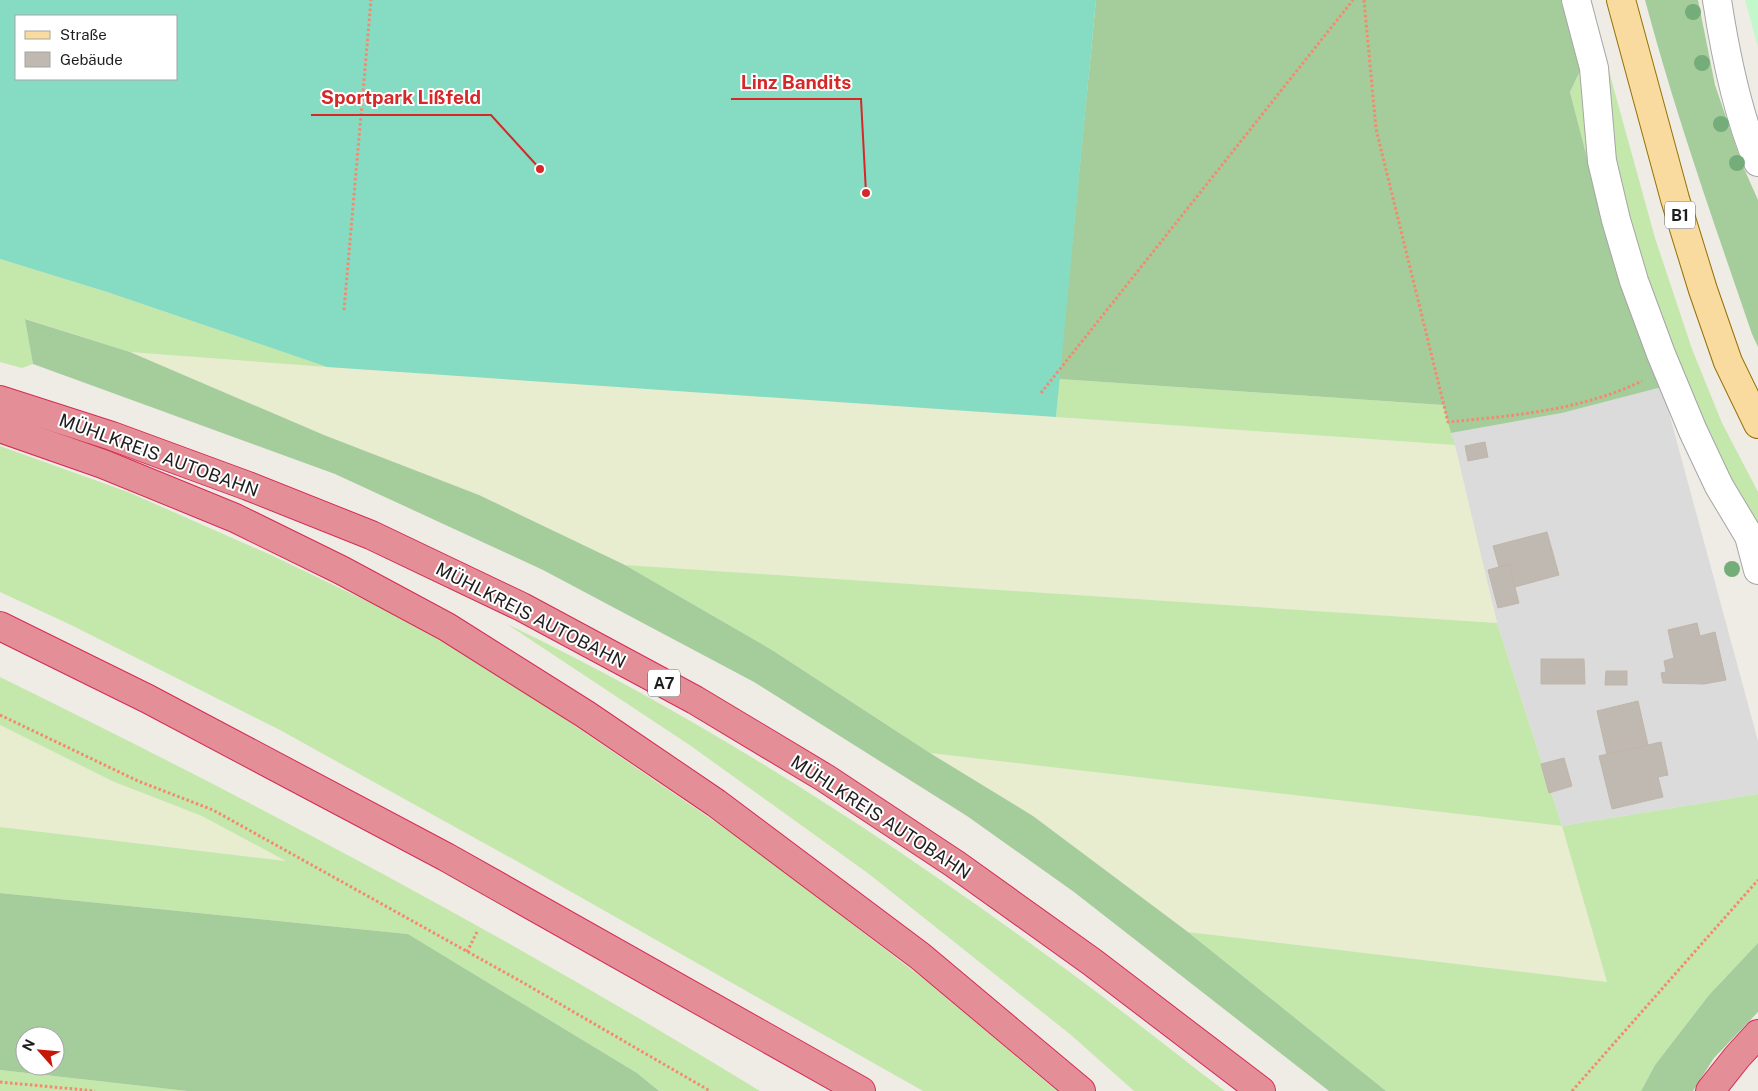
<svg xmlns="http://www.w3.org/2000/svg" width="1758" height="1091" font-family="'Public Sans',sans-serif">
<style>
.residential{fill:#dcdbdb}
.farmland{fill:#e8edd0}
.grass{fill:#c4e7ac}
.forest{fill:#a5cd9b;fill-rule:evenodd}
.park{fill:#c3f8cc}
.pitch{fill:#85dcc2;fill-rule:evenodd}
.building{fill:#bfb9b1;stroke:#c0b5a7}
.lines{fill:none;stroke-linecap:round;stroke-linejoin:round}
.minor-casing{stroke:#a5a5a5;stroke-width:30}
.major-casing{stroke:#947205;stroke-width:30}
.highway-casing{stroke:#d52a55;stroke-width:30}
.path{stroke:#f5896f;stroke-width:3;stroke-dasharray:2.5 2.5;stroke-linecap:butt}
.minor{stroke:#fff;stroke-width:28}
.major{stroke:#f9dba0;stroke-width:28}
.highway{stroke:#e48f97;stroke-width:28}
.tree{fill:#74ad7a}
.labels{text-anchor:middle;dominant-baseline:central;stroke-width:4;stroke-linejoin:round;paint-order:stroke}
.shield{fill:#fff;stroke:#626262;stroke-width:1}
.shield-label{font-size:16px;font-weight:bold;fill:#1e1e1e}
.street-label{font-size:18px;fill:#1e1e1e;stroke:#fff}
.leader{fill:none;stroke:#d62828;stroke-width:2}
.callout-dot{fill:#d62828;stroke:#fff;stroke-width:2}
.callout-label{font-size:19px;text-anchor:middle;font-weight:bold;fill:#d62828;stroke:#fff;stroke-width:4;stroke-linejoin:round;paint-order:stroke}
</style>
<rect width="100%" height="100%" fill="#efece5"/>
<path class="residential" d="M 1662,387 L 1758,741 L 1758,794 L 1562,826 L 1497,623 L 1451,433 L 1562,413 Z"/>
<g class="farmland">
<path d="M 130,352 L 1455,445 L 1497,623 L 625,565 L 479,495 L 324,435 Z"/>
<path d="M 0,725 L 112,781 L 202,816 L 287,861 L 0,827 Z"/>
<path d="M 930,753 L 1562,826 L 1607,982 L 1188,932 L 1033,816 Z"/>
</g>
<g class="grass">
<path d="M 1607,64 L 1655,238 L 1692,349 L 1722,423 L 1758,492 L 1758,533 L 1721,470 L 1670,348 L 1614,172 Z"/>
<path d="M 1580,71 L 1599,204 L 1570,92 Z"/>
<path d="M 0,259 L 107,292 L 327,367 L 130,352 L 26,319 L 33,364 L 22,368 L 0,362 Z"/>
<path d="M 1059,379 L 1443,405 L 1455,445 L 1056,417 Z"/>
<path d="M 0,446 L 128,492 L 271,555 L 375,605 L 487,666 L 745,842 L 933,986 L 1057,1091 L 923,1091 L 529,868 L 280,730 L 71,625 L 0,592 Z"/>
<path d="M 625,565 L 1497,623 L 1562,826 L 1758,794 L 1758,943 L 1709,995 L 1655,1065 L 1641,1091 L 1386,1091 L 1188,932 L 1607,982 L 1562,826 L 930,753 L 772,650 Z"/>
<path d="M 507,624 C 707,720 893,842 1071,973 C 1123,1011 1173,1052 1225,1091 L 1134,1091 L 1071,1035 L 869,874 L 691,746 Z"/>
<path d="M 0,677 C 259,804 514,940 760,1091 L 659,1091 L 637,1073 L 408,934 L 0,893 L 0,827 L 286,861 L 202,816 L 112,781 L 0,725 Z"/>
<path d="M 0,1070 L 187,1091 L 0,1091 Z"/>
</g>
<g class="forest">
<path d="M 1096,0 L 1561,0 L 1580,71 L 1570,92 L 1599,204 L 1662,387 L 1562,413 L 1451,433 L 1443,405 L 1059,379 Z"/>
<path d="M 1645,0 L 1698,0 L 1715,85 L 1742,164 L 1758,200 L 1758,347 L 1752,334 C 1714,223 1675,113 1645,0 Z"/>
<path d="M 25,319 L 130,352 L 324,435 L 479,495 L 625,565 L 772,650 L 930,753 L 1033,816 L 1188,932 L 1386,1091 L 1329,1091 L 1074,892 L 967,816 L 754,682 L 543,570 L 335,474 L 33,364 Z"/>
<path d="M 0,893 L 408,934 L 637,1073 L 659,1091 L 187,1091 L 0,1070 ZM 25,1036 L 55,1036 L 55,1066 L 25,1066 Z"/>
<path d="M 1758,943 L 1758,1012 L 1714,1058 L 1693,1091 L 1641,1091 L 1655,1065 L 1709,995 Z"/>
</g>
<path class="park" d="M 1745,0 L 1758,0 L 1758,47 Z"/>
<path class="pitch" d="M 0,0 L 1096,0 L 1056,417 L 327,367 L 107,292 L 0,259 ZM 176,16 L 176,79 L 16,79 L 16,16 Z"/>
<g class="building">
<path d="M 1485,442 L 1488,457 L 1468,461 L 1465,446 Z"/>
<path d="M 1547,532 L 1559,575 L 1515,587 L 1509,564 L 1499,567 L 1493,546 Z"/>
<path d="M 1509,564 L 1519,603 L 1498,608 L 1488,570 Z"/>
<path d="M 1697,623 L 1700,636 L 1715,632 L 1726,680 L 1704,684 L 1663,683 L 1661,673 L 1666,672 L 1664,661 L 1674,658 L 1668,630 Z"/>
<path d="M 1541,659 L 1584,659 L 1585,684 L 1541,684 Z"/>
<path d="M 1606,671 L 1627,671 L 1627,685 L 1605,685 Z"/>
<path d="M 1638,701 L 1648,745 L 1607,755 L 1597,711 Z"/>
<path d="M 1661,742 L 1668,775 L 1658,777 L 1663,797 L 1612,809 L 1599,756 Z"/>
<path d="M 1564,758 L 1572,786 L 1549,793 L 1541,764 Z"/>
</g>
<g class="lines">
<defs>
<g id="minor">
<path d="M 1576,0 L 1594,68 L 1602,161 L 1616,220 L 1634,281 L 1661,354 L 1693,431 L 1719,486 L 1749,536 L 1758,570"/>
<path d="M 1717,0 C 1725,52 1737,113 1758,162"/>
</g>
<path id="major" d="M 1621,0 L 1675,199 L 1703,290 L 1728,362 L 1758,424"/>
<g id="highway">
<path d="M 0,400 L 112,436 L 248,486 L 371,535 L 522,607 L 695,700 L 825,778 L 955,864 L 1092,962 L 1261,1091"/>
<path d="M 0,428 L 103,464 L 235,518 L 341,570 L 447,627 L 585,714 L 716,803 L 920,956 L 1081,1091"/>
<path d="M 0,626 L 148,699 L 446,857 L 861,1091"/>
<path d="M 1710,1091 L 1737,1057 L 1758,1034"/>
</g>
</defs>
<use href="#minor" class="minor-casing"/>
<use href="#major" class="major-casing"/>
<use href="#highway" class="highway-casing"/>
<g class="path">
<path d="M 1364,0 L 1376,129 L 1448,422 C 1513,416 1582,410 1642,381"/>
<path d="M 344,310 L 371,0"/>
<path d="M 1041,393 L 1353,0"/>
<path d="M 0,715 L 138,781 L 213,810 L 522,982 L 710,1091"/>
<path d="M 467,952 L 477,932"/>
<path d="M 0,1082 L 95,1091"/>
<path d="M 1572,1091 L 1758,880"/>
</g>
<use href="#minor" class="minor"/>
<use href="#major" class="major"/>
<use href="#highway" class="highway"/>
</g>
<g class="tree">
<circle cx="1693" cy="12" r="8"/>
<circle cx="1702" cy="63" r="8"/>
<circle cx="1721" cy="124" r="8"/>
<circle cx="1737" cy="163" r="8"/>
<circle cx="1732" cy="569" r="8"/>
</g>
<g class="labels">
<g class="shield">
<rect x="1665" y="201.5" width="30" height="27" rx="4"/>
<rect x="648" y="669.5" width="32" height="27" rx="4"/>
</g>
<g class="shield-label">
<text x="1680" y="215">B1</text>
<text x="664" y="683">A7</text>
</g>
<g class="street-label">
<text transform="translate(159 455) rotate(20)">MÜHLKREIS AUTOBAHN</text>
<text transform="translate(531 615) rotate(27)">MÜHLKREIS AUTOBAHN</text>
<text transform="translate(881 817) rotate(33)">MÜHLKREIS AUTOBAHN</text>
</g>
</g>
<path class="leader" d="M866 193L861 99H731M540 169L491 115H311"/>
<g class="callout-dot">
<circle cx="866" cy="193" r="5"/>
<circle cx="540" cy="169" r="5"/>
</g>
<g class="callout-label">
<text x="796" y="89">Linz Bandits</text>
<text x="401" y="104">Sportpark Lißfeld</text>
</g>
<rect x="15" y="15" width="162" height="65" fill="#ffffff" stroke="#a5a5a5"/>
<rect x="25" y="31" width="25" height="8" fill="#f9dba0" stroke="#a5a5a5"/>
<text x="60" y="40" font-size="15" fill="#1e1e1e">Straße</text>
<rect x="25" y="52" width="25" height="15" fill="#bfb9b1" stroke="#a5a5a5"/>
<text x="60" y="65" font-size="15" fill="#1e1e1e">Gebäude</text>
<g transform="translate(40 1051) rotate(297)"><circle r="24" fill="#ffffff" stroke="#a5a5a5"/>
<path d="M0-4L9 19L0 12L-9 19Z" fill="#c61807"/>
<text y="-8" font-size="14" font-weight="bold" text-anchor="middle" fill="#1e1e1e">N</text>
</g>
</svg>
